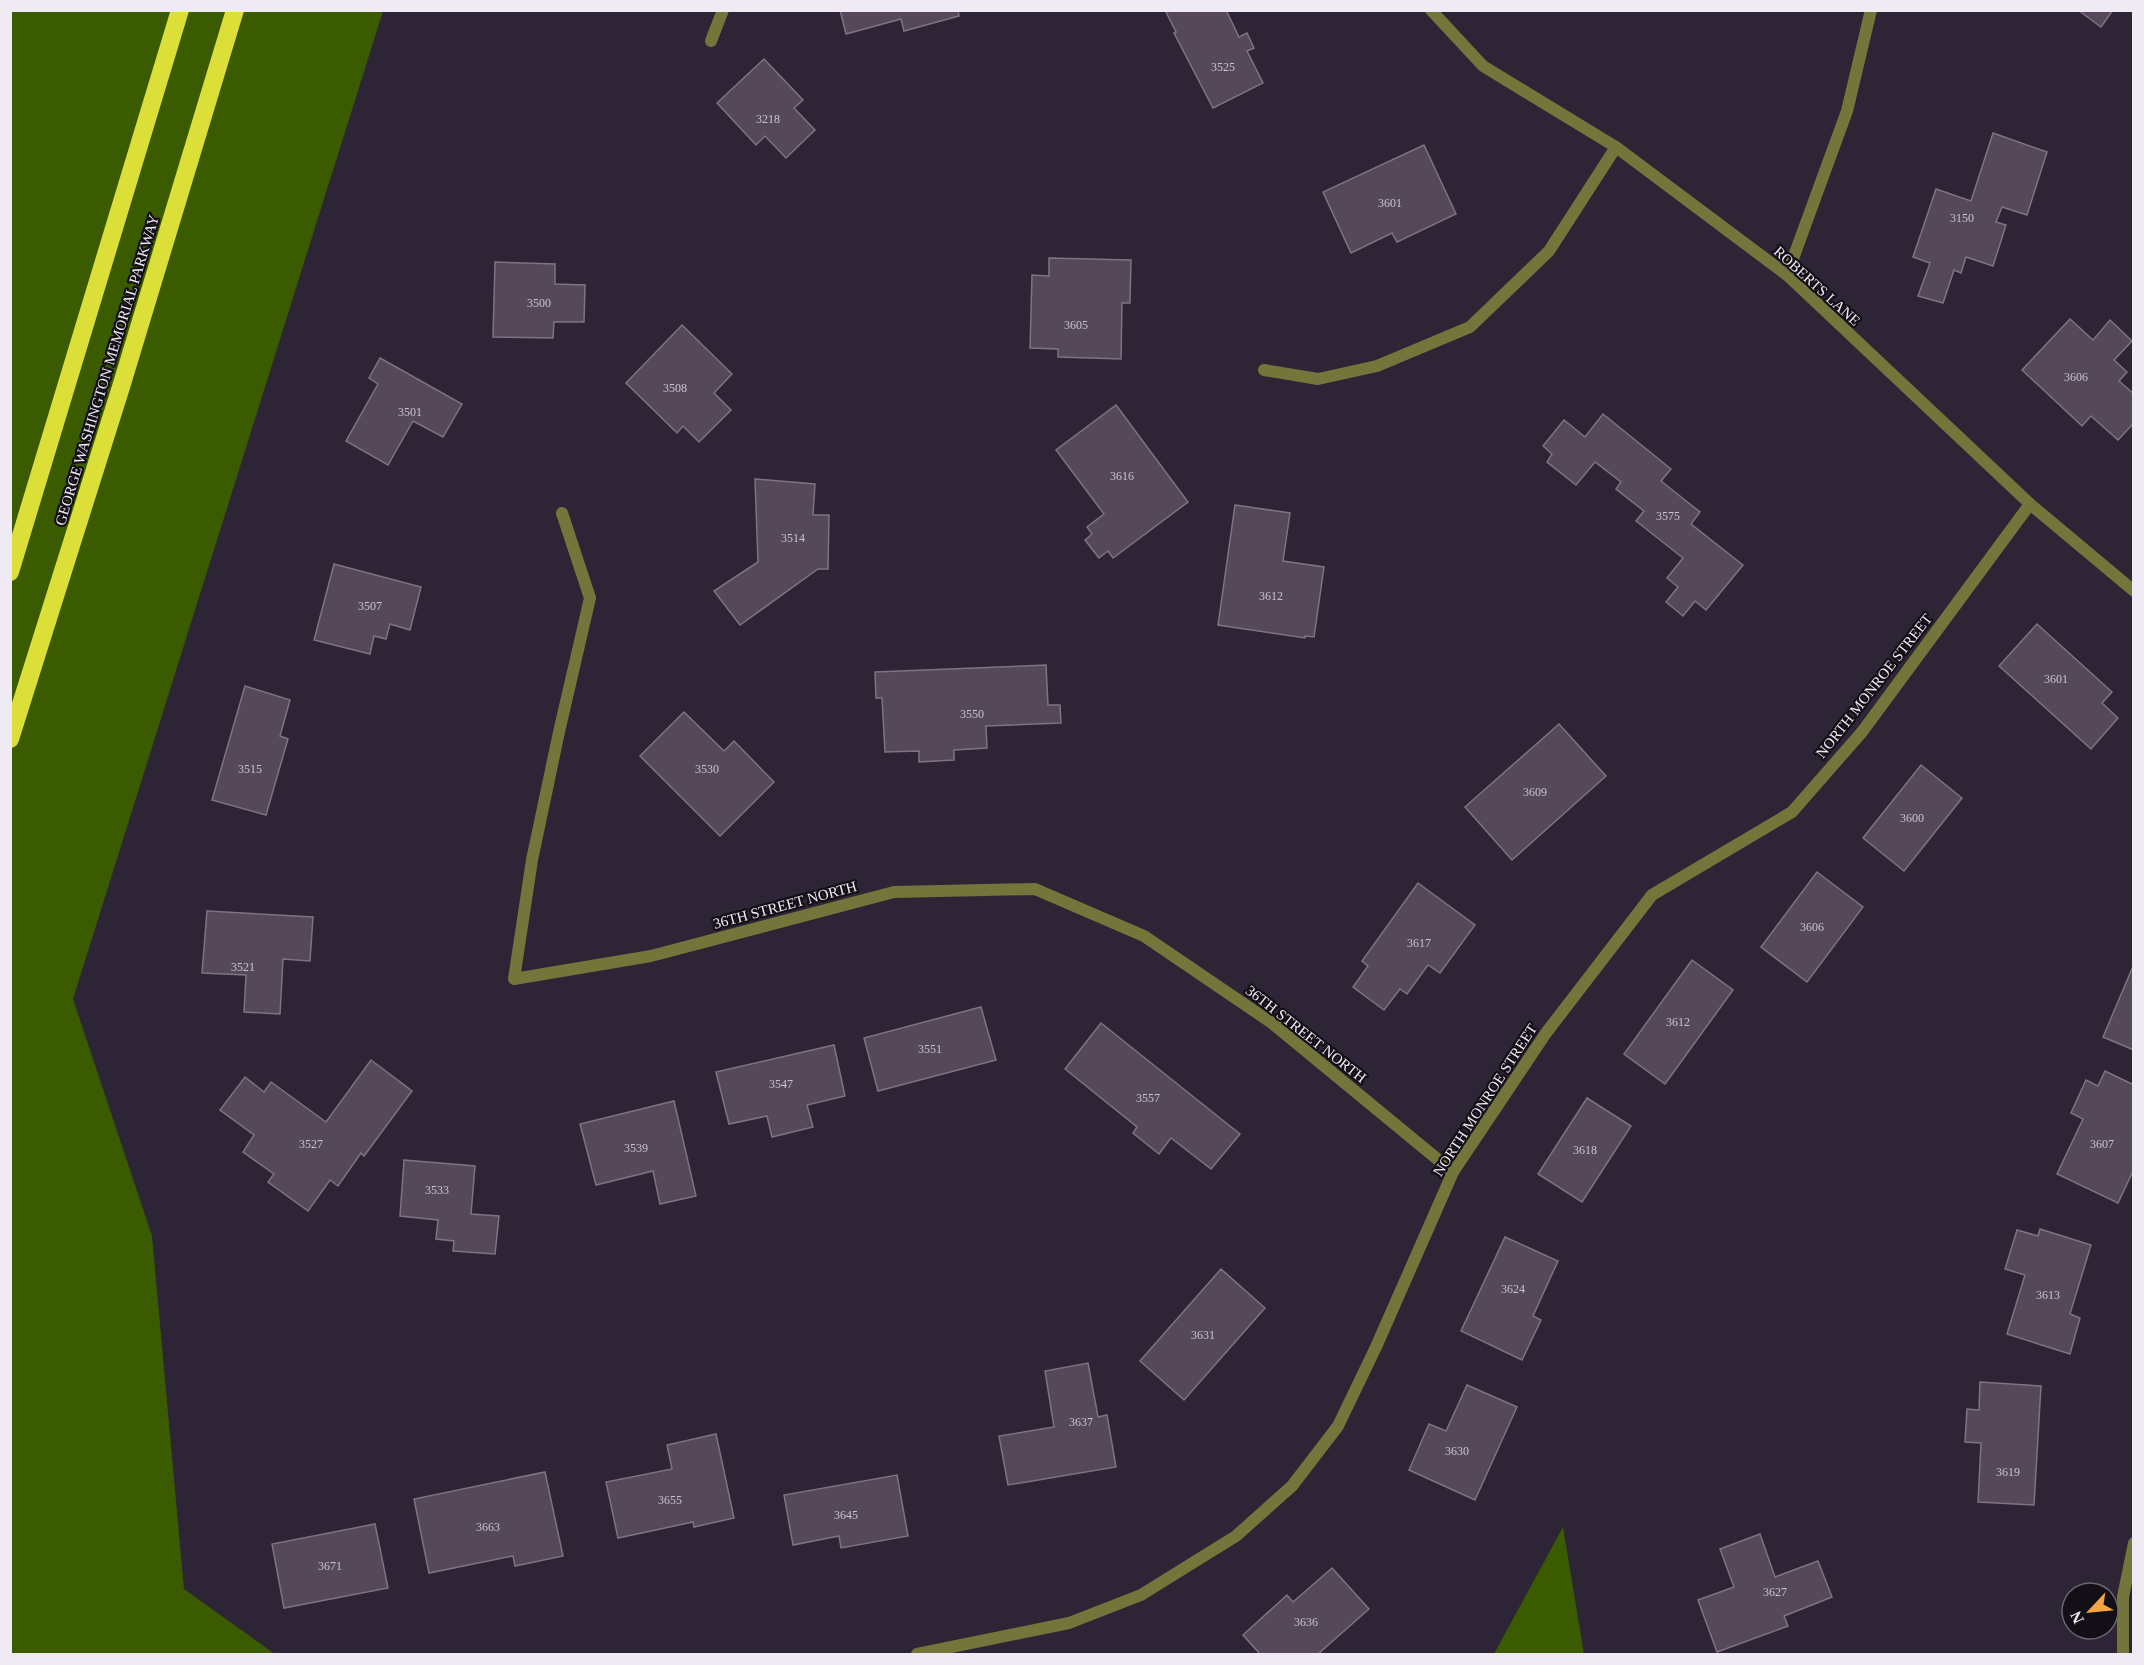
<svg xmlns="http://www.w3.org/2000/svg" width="2144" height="1665" font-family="Georgia,serif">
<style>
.forest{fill:#3b5b00}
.building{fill:#554859;stroke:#807285;stroke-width:1.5}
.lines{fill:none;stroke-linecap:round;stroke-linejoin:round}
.service{stroke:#73753b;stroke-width:12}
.minor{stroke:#73753b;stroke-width:12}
.motorway{stroke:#dcdf38;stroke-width:18}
.labels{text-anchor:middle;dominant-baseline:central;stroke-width:4.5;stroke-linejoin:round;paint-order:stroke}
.number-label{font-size:12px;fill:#c9c2ce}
.street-label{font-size:15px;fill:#f0eaf5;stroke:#130f17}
</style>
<rect width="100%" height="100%" fill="#2d2435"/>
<g class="forest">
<path d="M 11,11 L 383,11 L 73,999 L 152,1236 L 184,1589 L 275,1654 L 11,1654 Z"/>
<path d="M 1563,1527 L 1584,1654 L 1494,1654 Z"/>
</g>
<g class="building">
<path d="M 840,10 L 958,10 L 959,16 L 904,31 L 901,19 L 846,34 Z"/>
<path d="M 1165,10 L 1226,10 L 1239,37 L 1247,33 L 1254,48 L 1247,51 L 1263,83 L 1213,108 L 1174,33 L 1176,32 Z"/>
<path d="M 2078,10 L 2113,10 L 2101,27 Z"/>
<path d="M 764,59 L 803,100 L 794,108 L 815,130 L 786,158 L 765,136 L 756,145 L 717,103 Z"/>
<path d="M 1993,133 L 2047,152 L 2027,215 L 2002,207 L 1996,222 L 2006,225 L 1993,266 L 1966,257 L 1961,273 L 1954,270 L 1943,303 L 1918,296 L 1930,263 L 1913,257 L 1936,189 L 1971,201 Z"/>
<path d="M 1424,145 L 1456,214 L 1397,242 L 1392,233 L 1351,253 L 1323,192 Z"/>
<path d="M 1049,258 L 1131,260 L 1130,303 L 1122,303 L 1121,359 L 1058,357 L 1058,349 L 1030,348 L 1032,275 L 1049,276 Z"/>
<path d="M 495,262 L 555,264 L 555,284 L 585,285 L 584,322 L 554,322 L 553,338 L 493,337 Z"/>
<path d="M 2070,319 L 2093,340 L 2110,320 L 2132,341 L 2114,360 L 2127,372 L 2119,381 L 2134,394 L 2134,423 L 2118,440 L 2091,416 L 2082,426 L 2022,370 Z"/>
<path d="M 682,325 L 732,374 L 714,393 L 731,410 L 699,442 L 683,426 L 677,433 L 626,383 Z"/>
<path d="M 380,358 L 462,404 L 443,437 L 413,421 L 388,465 L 346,441 L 378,384 L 369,378 Z"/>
<path d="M 1116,405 L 1188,502 L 1113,558 L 1108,551 L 1099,558 L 1085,540 L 1092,534 L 1087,527 L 1104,514 L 1056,450 Z"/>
<path d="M 1603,414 L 1671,469 L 1661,481 L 1700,512 L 1691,524 L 1743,565 L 1706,610 L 1695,601 L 1683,616 L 1666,602 L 1678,587 L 1667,578 L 1683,558 L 1636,521 L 1644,511 L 1616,489 L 1621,482 L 1595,462 L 1576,485 L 1547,462 L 1552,454 L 1543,446 L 1564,420 L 1585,437 Z"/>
<path d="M 755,479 L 815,484 L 813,515 L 829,515 L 828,569 L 818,569 L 740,625 L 714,591 L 758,562 Z"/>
<path d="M 1235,505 L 1290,513 L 1283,561 L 1324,567 L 1314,637 L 1305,636 L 1305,638 L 1218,625 Z"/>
<path d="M 334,564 L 421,587 L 410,630 L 390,624 L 386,639 L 374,636 L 370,654 L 314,640 Z"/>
<path d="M 2037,624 L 2112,692 L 2102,703 L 2118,718 L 2091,749 L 1999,666 Z"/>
<path d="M 1046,665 L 1048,705 L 1060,705 L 1061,723 L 986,726 L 987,748 L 954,750 L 954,760 L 919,762 L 919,751 L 885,752 L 882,698 L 876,698 L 875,672 Z"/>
<path d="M 245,686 L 290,700 L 280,736 L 288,739 L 266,815 L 212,800 Z"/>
<path d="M 684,712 L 724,751 L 734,741 L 774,782 L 720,836 L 640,756 Z"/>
<path d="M 1559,724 L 1606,776 L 1512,860 L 1465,807 Z"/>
<path d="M 1921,765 L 1962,798 L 1904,871 L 1863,838 Z"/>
<path d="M 1817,872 L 1863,907 L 1807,982 L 1761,947 Z"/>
<path d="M 1418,883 L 1475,925 L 1440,973 L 1428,965 L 1407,994 L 1400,989 L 1384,1010 L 1353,987 L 1368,966 L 1362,961 Z"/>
<path d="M 207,911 L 313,917 L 310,961 L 283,959 L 280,1014 L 244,1012 L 246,975 L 202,973 Z"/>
<path d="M 1692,960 L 1733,990 L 1665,1084 L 1624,1054 Z"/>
<path d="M 2134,964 L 2134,1050 L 2103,1037 Z"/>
<path d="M 981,1007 L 996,1060 L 878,1091 L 864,1038 Z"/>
<path d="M 1101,1023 L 1240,1134 L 1211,1169 L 1171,1138 L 1159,1154 L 1133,1133 L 1137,1127 L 1065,1069 Z"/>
<path d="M 834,1045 L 845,1096 L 807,1105 L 813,1127 L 772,1137 L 767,1116 L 729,1124 L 716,1072 Z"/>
<path d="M 371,1060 L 412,1091 L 364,1156 L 361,1153 L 338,1186 L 330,1180 L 308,1211 L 268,1182 L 274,1174 L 243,1152 L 254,1135 L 220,1110 L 245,1077 L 264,1092 L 271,1082 L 326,1122 Z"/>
<path d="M 2105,1071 L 2134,1085 L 2134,1169 L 2118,1203 L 2057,1174 L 2083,1119 L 2071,1113 L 2086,1080 L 2098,1086 Z"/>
<path d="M 1587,1098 L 1631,1126 L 1582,1202 L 1538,1174 Z"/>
<path d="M 674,1101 L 696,1196 L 660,1204 L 653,1171 L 596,1185 L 580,1124 Z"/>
<path d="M 404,1160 L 475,1166 L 471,1214 L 499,1216 L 495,1254 L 453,1251 L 454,1241 L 436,1239 L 438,1220 L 400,1216 Z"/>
<path d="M 2040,1229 L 2091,1245 L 2070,1314 L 2080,1318 L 2070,1354 L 2007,1334 L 2025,1275 L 2005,1269 L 2017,1230 L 2038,1236 Z"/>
<path d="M 1505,1237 L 1558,1261 L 1533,1316 L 1541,1320 L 1522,1360 L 1461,1331 Z"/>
<path d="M 1221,1269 L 1265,1308 L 1184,1400 L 1140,1361 Z"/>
<path d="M 1088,1363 L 1098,1417 L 1107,1415 L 1116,1467 L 1008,1485 L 999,1436 L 1054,1427 L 1045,1371 Z"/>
<path d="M 1980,1382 L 2041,1386 L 2034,1505 L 1978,1502 L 1981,1443 L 1965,1442 L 1967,1409 L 1979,1410 Z"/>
<path d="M 1467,1385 L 1517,1407 L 1475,1500 L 1409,1470 L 1429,1424 L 1446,1431 Z"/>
<path d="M 716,1434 L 734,1518 L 694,1527 L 693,1522 L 618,1538 L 606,1482 L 672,1469 L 667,1445 Z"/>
<path d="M 545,1472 L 563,1556 L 515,1566 L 513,1556 L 429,1573 L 414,1499 Z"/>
<path d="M 897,1475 L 908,1536 L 841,1548 L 839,1536 L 793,1545 L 784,1495 Z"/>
<path d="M 375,1524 L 388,1588 L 284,1608 L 272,1544 Z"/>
<path d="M 1760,1534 L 1775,1577 L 1818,1561 L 1832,1597 L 1784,1616 L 1788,1626 L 1717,1652 L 1698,1600 L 1734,1587 L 1720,1549 Z"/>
<path d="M 1332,1568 L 1369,1609 L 1318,1654 L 1260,1654 L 1243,1635 L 1287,1595 L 1293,1602 Z"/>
</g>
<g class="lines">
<path class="service" d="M 711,41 L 723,10"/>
<g class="minor">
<path d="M 1431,10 L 1483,66 L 1616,147 L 1787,275 L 2030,504 L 2134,591"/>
<path d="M 1787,275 L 1847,111 L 1871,10"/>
<path d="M 1264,370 L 1318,379 L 1377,366 L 1470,327 L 1549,251 L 1616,147"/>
<path d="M 562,513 L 590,598 L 559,732 L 532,860 L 514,979 L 651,956 L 894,892 L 1035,889 L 1144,936 L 1272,1023 L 1453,1172"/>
<path d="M 917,1654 L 1069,1623 L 1141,1595 L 1236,1536 L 1292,1486 L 1338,1426 L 1376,1347 L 1453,1172 L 1546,1033 L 1652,895 L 1792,812 L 1862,732 L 2030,504"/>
<path d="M 2123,1654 L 2123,1597 L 2134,1543"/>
</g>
<g class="motorway">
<path d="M 10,572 L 180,10"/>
<path d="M 10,739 L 121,387 L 235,10"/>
</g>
</g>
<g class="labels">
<g class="number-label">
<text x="1223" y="67">3525</text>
<text x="768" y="119">3218</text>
<text x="1390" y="203">3601</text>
<text x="1962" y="218">3150</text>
<text x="539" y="303">3500</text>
<text x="1076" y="325">3605</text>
<text x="2076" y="377">3606</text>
<text x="675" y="388">3508</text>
<text x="410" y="412">3501</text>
<text x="1122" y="476">3616</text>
<text x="1668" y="516">3575</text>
<text x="793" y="538">3514</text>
<text x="1271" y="596">3612</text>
<text x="370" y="606">3507</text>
<text x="2056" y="679">3601</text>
<text x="972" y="714">3550</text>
<text x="250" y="769">3515</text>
<text x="707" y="769">3530</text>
<text x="1535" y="792">3609</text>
<text x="1912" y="818">3600</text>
<text x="1812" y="927">3606</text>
<text x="1419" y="943">3617</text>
<text x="243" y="967">3521</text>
<text x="1678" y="1022">3612</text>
<text x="930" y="1049">3551</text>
<text x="781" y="1084">3547</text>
<text x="1148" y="1098">3557</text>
<text x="311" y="1144">3527</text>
<text x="2102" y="1144">3607</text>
<text x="636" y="1148">3539</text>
<text x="1585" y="1150">3618</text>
<text x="437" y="1190">3533</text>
<text x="1513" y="1289">3624</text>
<text x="2048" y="1295">3613</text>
<text x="1203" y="1335">3631</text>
<text x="1081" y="1422">3637</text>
<text x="1457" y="1451">3630</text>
<text x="2008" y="1472">3619</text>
<text x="670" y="1500">3655</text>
<text x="846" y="1515">3645</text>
<text x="488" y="1527">3663</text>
<text x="330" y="1566">3671</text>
<text x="1775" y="1592">3627</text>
<text x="1306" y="1622">3636</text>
</g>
<g class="street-label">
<text transform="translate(1817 286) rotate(42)">ROBERTS LANE</text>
<text transform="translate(107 370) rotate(-73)">GEORGE WASHINGTON MEMORIAL PARKWAY</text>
<text transform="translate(1874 686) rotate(-52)">NORTH MONROE STREET</text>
<text transform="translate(785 905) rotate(-15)">36TH STREET NORTH</text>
<text transform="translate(1306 1034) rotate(38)">36TH STREET NORTH</text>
<text transform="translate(1485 1100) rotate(-57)">NORTH MONROE STREET</text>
</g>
</g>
<rect width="2144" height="1665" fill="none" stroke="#f0eaf5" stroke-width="24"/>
<g transform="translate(2090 1611) rotate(244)"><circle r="28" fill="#130f17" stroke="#6b6770" stroke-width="1.5"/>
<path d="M0-4.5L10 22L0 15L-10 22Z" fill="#f3a442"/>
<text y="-9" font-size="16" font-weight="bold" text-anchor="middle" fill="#f0eaf5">N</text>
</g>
</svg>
